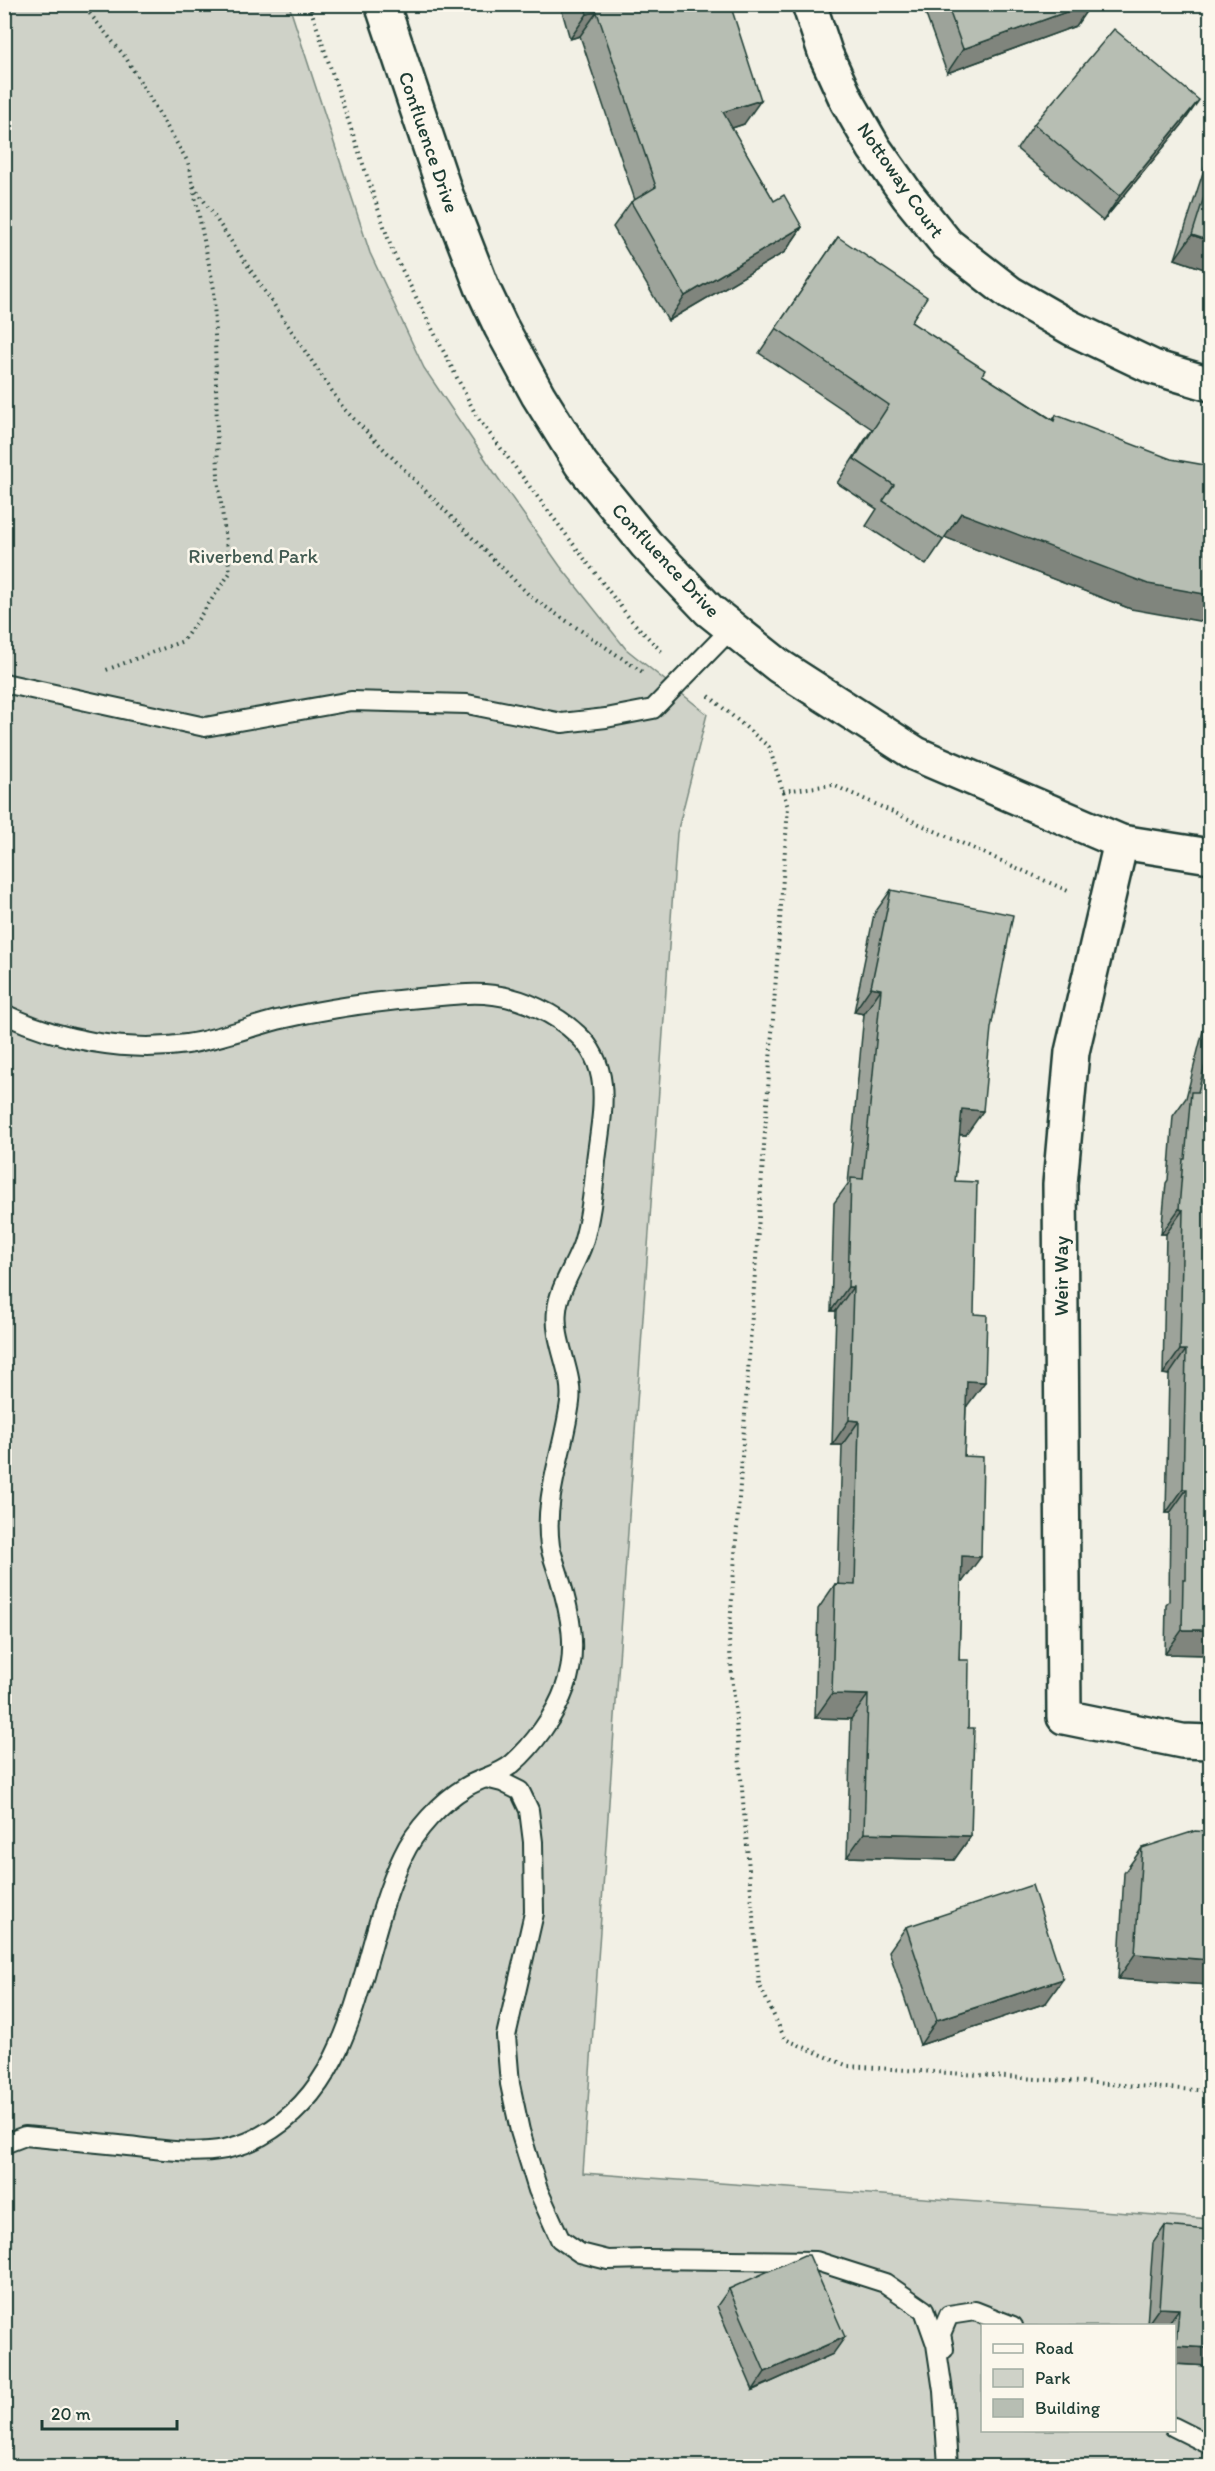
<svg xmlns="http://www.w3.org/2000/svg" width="1215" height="2471" font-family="Itim,sans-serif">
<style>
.green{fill:#cfd2c8;stroke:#77887e;stroke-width:1.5;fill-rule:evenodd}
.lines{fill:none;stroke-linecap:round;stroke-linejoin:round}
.service-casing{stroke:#1f3d34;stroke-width:22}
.minor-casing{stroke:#1f3d34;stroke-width:38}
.path{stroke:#1f3d34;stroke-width:4;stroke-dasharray:1.5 4.5;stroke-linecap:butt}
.service{stroke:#fbf7ec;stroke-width:18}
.minor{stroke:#fbf7ec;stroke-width:33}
.wall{fill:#9da39a;stroke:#1f3d34;stroke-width:1.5}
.shaded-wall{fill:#80857d;stroke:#1f3d34;stroke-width:1.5}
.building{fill:#b7beb3;stroke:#1f3d34;stroke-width:1.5}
.labels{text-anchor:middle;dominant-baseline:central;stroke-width:5;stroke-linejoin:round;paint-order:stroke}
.street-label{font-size:20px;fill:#1f3d34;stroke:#fbf7ec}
.park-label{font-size:20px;fill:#425b52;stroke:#fbf7ec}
</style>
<rect width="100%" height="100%" fill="#f2f0e5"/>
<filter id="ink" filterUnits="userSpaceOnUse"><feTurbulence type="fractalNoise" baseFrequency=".0167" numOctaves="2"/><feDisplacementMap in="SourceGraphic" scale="12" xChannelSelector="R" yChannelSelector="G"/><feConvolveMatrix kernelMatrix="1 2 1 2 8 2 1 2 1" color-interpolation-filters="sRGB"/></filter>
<g filter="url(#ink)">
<path class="green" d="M 5,5 L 289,5 L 370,253 L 424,368 L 498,478 L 560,566 L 626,649 L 707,714 L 677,833 L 583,2173 L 1210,2219 L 1210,2466 L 5,2466 ZM 982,2326 L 1174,2326 L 1174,2430 L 982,2430 Z"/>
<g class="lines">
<defs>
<g id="service">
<path d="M 4,683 L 205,727 L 351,701 L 467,704 L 562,723 L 606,718 L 653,709 L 731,629"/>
<path d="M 4,1014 C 59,1040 126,1053 187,1044 C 218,1039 247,1028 277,1020 C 328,1008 379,1001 431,997 C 452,995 473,992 494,995 C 522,998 556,1014 577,1034 C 615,1068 601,1117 596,1161 C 594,1188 591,1216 583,1243 C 576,1265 559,1287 557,1310 C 553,1342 574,1373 570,1402 C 564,1450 543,1497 550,1546 C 552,1556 556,1566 559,1576 C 570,1612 579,1650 565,1688 C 556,1714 533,1746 512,1764 C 499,1775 480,1778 466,1787 C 441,1802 415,1830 403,1856 C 358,1949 363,2080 261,2136 C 216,2161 167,2150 119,2145 C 88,2142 56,2139 25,2136 L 4,2144"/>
<path d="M 486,1778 L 502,1782 L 520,1791 L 529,1810 L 533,1842 L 534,1913 L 506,2036 L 510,2084 L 520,2131 L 538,2190 L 560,2239 L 580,2253 L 608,2260 L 647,2259 L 816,2261 L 885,2283 L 924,2310 L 936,2344 L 943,2391 L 948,2466"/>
<path d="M 944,2349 L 941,2334 L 949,2315 L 975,2311 L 1013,2326"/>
<path d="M 1174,2427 L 1210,2445"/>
</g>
<g id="minor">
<path d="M 382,4 L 445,192 L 482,287 L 501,327 L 538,395 L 581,464 L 646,544 L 709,610 L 779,666 L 916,754 L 1121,842 L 1210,856"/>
<path d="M 809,4 L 826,55 L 847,101 L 874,148 L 908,196 L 947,244 L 1010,293 L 1071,328 L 1153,367 L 1210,384"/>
<path d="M 1121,842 L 1072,1052 L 1060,1184 L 1064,1717 L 1182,1741 L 1210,1742"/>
</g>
</defs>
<use href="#service" class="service-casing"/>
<use href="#minor" class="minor-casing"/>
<g class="path">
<path d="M 82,4 L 126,58 L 188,162 L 214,289 L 218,479 L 230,573 L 183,641 L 106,670"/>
<path d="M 309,4 L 392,250 L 477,417 L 630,619 L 662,652"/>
<path d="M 194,186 L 344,409 L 531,597 L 644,673"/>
<path d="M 709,696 L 769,747 L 788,807 L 729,1640 L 759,1984 L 785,2039 L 848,2066 L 1210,2091"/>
<path d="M 783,791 L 833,785 L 1068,891"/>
</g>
<use href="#service" class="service"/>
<use href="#minor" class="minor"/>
</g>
<g class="wall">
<path d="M 560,4 L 724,4 L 744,124 L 732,128 L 774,201 L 802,227 L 785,252 L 668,321 L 613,227 L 631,202 L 635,200 L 580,36 L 570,39 Z"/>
<path d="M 922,4 L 1091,4 L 1076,26 L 947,73 Z"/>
<path d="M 1034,124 L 1182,125 L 1103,221 L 1017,149 Z"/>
<path d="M 1210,151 L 1210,271 L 1175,259 Z"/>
<path d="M 838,237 L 911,322 L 982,375 L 1053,420 L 1056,415 L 1131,609 L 945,537 L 926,565 L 866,526 L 877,509 L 837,483 L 872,429 L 759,353 Z"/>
<path d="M 891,890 L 966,1135 L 959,1135 L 955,1181 L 967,1406 L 966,1406 L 964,1456 L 963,1581 L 961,1581 L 959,1660 L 968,1728 L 971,1836 L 954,1860 L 847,1857 L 851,1719 L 815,1718 L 818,1609 L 835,1584 L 838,1584 L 842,1445 L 832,1445 L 836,1311 L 831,1311 L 834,1203 L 848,1184 L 864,1014 L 854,1012 L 874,914 Z"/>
<path d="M 1210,1003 L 1210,1655 L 1165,1654 L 1166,1604 L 1169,1601 L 1170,1513 L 1166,1513 L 1169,1375 L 1163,1374 L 1166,1234 L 1161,1234 L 1166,1183 L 1168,1180 L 1173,1116 L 1186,1098 Z"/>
<path d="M 1210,1832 L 1210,1985 L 1118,1979 L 1124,1873 L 1142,1848 Z"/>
<path d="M 906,1927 L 1046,2003 L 920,2045 L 889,1951 Z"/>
<path d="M 1165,2226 L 1209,2366 L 1174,2364 L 1174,2325 L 1147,2325 L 1153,2243 Z"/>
<path d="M 729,2289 L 833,2354 L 753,2390 L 717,2306 Z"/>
</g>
<g class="shaded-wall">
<path d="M 1088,4 L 1091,4 L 1076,26 L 947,73 L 963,49 Z"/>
<path d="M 597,12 L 580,36 L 570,39 L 587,14 Z"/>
<path d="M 761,100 L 744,124 L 705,137 L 723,112 Z"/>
<path d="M 1199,100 L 1182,125 L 1103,221 L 1120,196 Z"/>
<path d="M 802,227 L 785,252 L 668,321 L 685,296 Z"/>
<path d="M 1192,235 L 1210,241 L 1210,271 L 1175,259 Z"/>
<path d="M 961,513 L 1210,595 L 1210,623 L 1131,609 L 944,537 Z"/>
<path d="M 871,987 L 881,989 L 864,1014 L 854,1012 Z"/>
<path d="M 962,1109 L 983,1111 L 966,1135 L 945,1133 Z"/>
<path d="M 1179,1209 L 1183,1210 L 1166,1234 L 1161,1234 Z"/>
<path d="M 848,1287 L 853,1287 L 836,1311 L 831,1311 Z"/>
<path d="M 1180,1350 L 1186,1350 L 1169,1375 L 1163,1374 Z"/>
<path d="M 967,1381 L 985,1382 L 967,1406 L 950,1406 Z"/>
<path d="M 849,1420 L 859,1421 L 842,1445 L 832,1445 Z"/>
<path d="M 1183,1489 L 1187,1489 L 1170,1513 L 1166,1513 Z"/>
<path d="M 962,1556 L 981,1557 L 963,1581 L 945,1581 Z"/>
<path d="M 1182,1630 L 1210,1630 L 1210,1655 L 1165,1654 Z"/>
<path d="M 832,1694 L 868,1695 L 851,1719 L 815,1718 Z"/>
<path d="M 864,1833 L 971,1836 L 954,1860 L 847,1857 Z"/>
<path d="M 1135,1954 L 1210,1960 L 1210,1985 L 1118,1979 Z"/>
<path d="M 1063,1979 L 1046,2003 L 920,2045 L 937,2020 Z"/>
<path d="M 1159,2308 L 1179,2309 L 1167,2325 L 1147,2325 Z"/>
<path d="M 845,2337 L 833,2354 L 753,2390 L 765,2372 Z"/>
<path d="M 1176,2346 L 1210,2348 L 1210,2364 L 1209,2366 L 1174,2364 L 1174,2348 Z"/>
</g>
<g class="building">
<path d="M 584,4 L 724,4 L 724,6 L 730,4 L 761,100 L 723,112 L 774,201 L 784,195 L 802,227 L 685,296 L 631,202 L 656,187 L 597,12 L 587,14 Z"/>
<path d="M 947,4 L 1088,4 L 963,49 Z"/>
<path d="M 1114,29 L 1199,100 L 1120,196 L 1034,124 Z"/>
<path d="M 1210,178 L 1210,241 L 1192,235 Z"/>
<path d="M 838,237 L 927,297 L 911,322 L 985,370 L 982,375 L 1054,421 L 1056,415 L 1171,459 L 1210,466 L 1210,595 L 1148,584 L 961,513 L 943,540 L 883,501 L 894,485 L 854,459 L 889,405 L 776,328 Z"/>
<path d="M 891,890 L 1013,915 L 991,1028 L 983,1111 L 962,1109 L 955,1181 L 977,1182 L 974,1314 L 987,1315 L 985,1382 L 967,1381 L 964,1456 L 983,1457 L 981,1557 L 962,1556 L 959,1660 L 969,1660 L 968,1728 L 974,1728 L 971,1836 L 864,1833 L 868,1695 L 832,1694 L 835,1584 L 855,1585 L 859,1421 L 849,1420 L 853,1287 L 848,1287 L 851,1178 L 863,1179 L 881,989 L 871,987 Z"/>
<path d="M 1210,1045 L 1210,1630 L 1182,1630 L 1183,1580 L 1186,1580 L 1187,1489 L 1183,1489 L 1186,1350 L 1180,1350 L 1183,1210 L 1179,1209 L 1183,1159 L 1185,1159 L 1191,1092 L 1198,1092 Z"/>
<path d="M 1195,1831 L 1210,1832 L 1210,1960 L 1135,1954 L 1142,1848 Z"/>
<path d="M 1032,1885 L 1063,1979 L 937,2020 L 906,1927 Z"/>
<path d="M 1165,2226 L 1210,2230 L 1210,2348 L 1176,2346 L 1179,2309 L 1159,2308 Z"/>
<path d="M 804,2255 L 809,2255 L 845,2337 L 765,2372 L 729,2289 Z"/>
<path d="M 1094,2464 L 1153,2466 L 1094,2466 Z"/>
</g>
</g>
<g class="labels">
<g class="street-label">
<text transform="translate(429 142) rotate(71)">Confluence Drive</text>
<text transform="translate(901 180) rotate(55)">Nottoway Court</text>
<text transform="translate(666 560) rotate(47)">Confluence Drive</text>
<text transform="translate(1061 1276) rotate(-90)">Weir Way</text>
</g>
<g class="park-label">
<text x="253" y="556">Riverbend Park</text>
</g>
</g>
<rect width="1215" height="2471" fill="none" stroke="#fbf7ec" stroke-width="24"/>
<rect x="12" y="12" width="1191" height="2447" fill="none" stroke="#1f3d34" stroke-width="2" filter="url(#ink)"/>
<rect x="981" y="2324" width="195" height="108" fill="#fbf7ec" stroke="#a3ada2" stroke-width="1.5"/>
<rect x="993" y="2344" width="30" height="9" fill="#fbf7ec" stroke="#a3ada2" stroke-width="1.5"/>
<text x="1035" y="2354" font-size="18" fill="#1f3d34">Road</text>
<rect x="993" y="2369" width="30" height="18" fill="#cfd2c8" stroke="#a3ada2" stroke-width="1.5"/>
<text x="1035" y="2384" font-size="18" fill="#1f3d34">Park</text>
<rect x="993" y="2399" width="30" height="18" fill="#b7beb3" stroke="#a3ada2" stroke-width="1.5"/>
<text x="1035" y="2414" font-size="18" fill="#1f3d34">Building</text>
<path d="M42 2420v9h135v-9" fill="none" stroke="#1f3d34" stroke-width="3"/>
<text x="51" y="2420" font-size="18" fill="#1f3d34" stroke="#fbf7ec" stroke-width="4.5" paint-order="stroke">20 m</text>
</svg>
